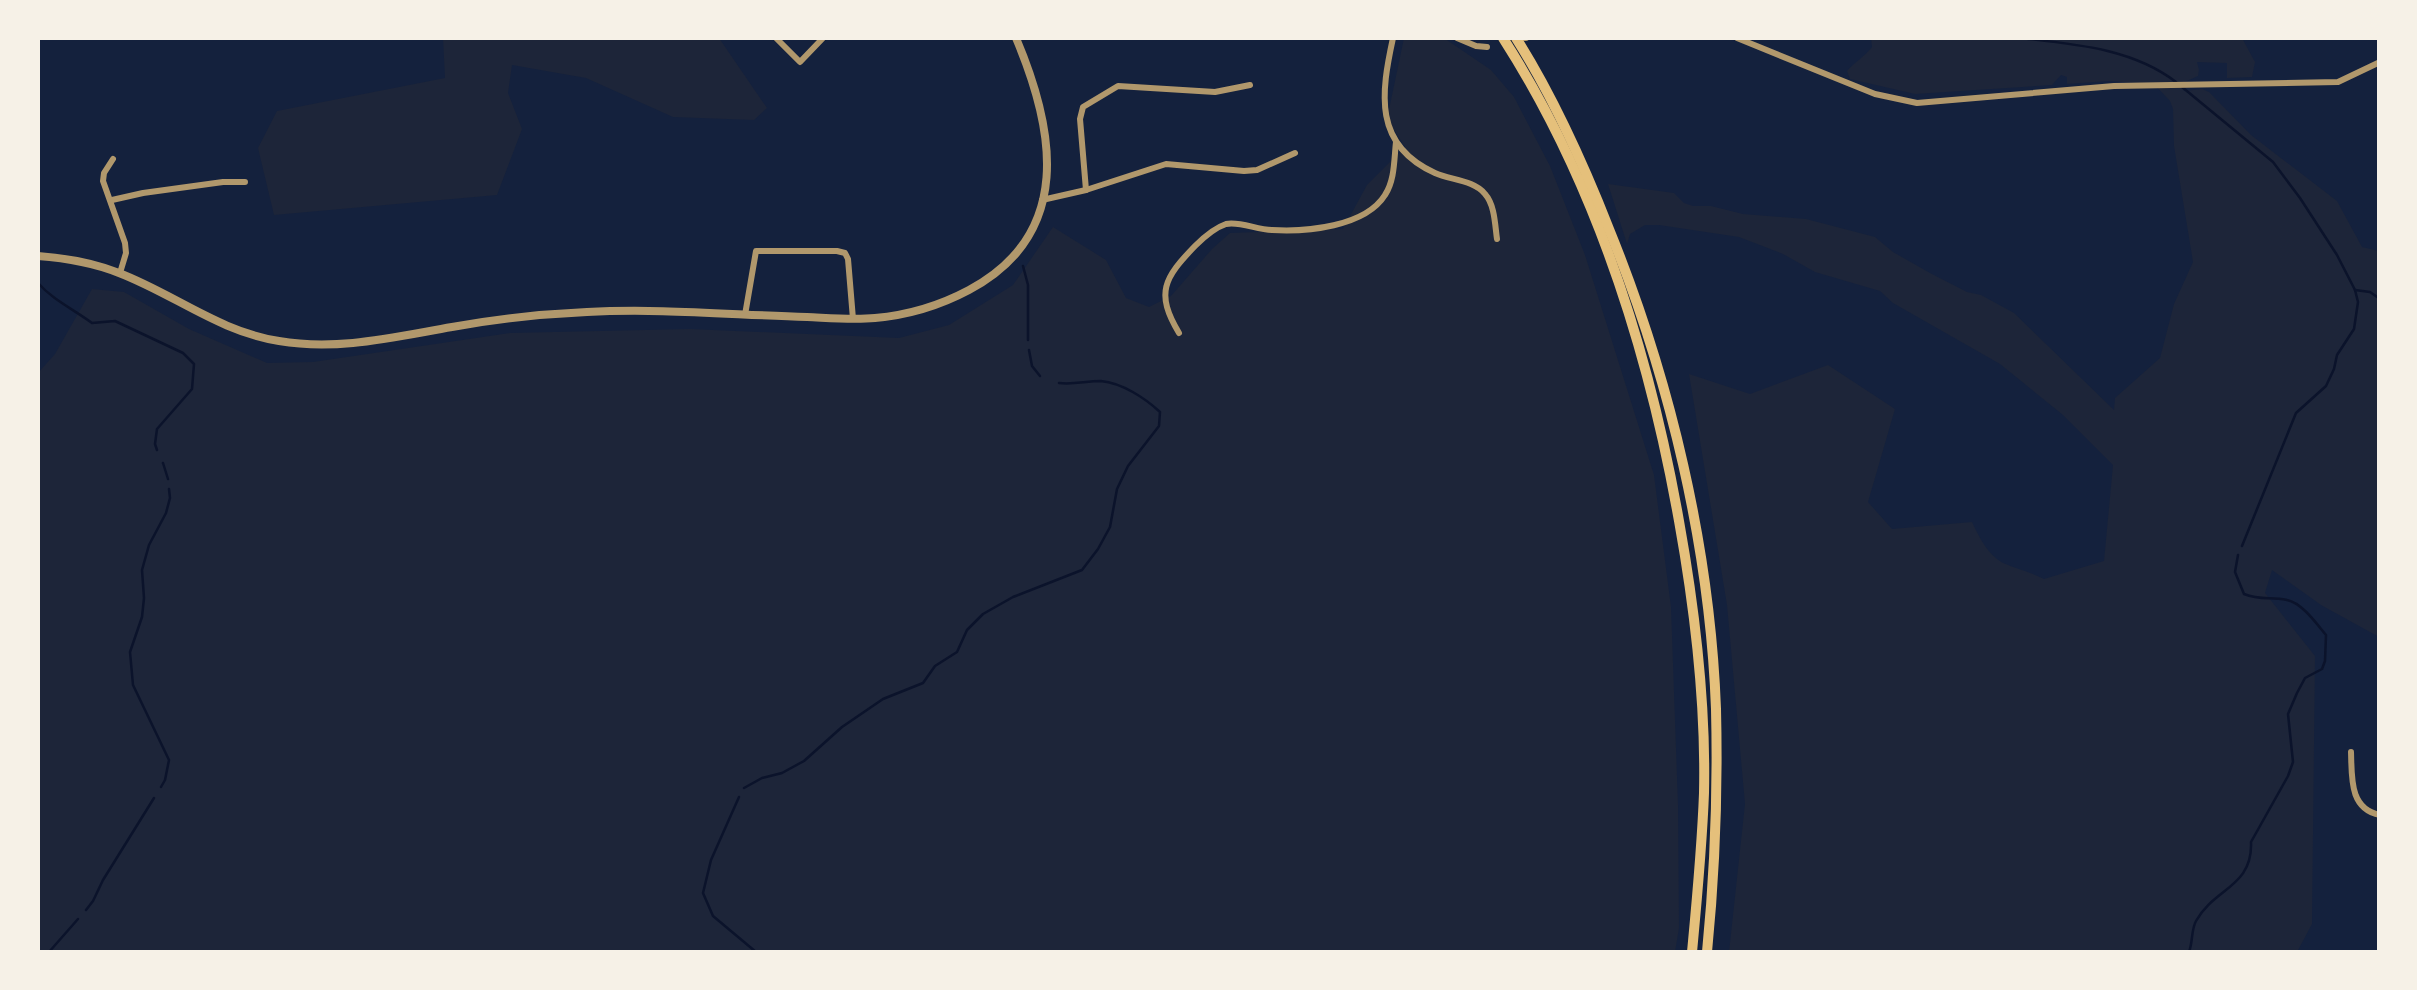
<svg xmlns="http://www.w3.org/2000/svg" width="2417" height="990" font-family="'Fira Sans Condensed',sans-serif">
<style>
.green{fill:#1d2539}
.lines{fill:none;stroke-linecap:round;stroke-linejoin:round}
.stream{stroke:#0b132b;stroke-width:2.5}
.minor{stroke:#b1986c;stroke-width:6}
.tertiary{stroke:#b1986c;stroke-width:8}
.trunk{stroke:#e5c07b;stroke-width:10}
</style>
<rect width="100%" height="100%" fill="#14213d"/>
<g class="green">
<path d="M 443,38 L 719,38 L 767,108 L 754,120 L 673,117 L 586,78 L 512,65 L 508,93 L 522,129 L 497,195 L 274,215 L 258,148 L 277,111 L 445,78 Z"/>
<path d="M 1404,38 L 1444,38 L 1491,70 L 1514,97 L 1550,166 L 1585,255 L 1654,475 L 1671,607 L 1678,805 L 1679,928 L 1675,952 L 38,952 L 38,373 L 55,354 L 92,289 L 124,292 L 189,329 L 267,363 L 313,362 L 510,333 L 690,329 L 899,338 L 949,325 L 1013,285 L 1053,227 L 1106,260 L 1126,298 L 1149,307 L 1171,296 L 1212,249 L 1230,233 L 1343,229 L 1367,185 L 1405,147 L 1387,119 Z"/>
<path d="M 1871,38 L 2242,38 L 2255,62 L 2252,77 L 2227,78 L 2227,63 L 2197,62 L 2199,70 L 2198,76 L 2180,84 L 2184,91 L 2202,89 L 2209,92 L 2251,135 L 2337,201 L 2362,247 L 2379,251 L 2379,637 L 2321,605 L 2272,570 L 2265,593 L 2315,656 L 2312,924 L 2297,952 L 1729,952 L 1745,804 L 1727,605 L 1689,374 L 1750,394 L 1828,365 L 1895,409 L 1868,502 L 1892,529 L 1972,522 C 1979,537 1988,555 2003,563 C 2016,569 2031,572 2044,579 L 2104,561 L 2113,465 L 2063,415 L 2000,364 L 1893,303 L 1880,291 L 1815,272 L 1783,254 L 1739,237 L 1659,225 L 1645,225 L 1630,234 L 1627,244 L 1608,184 L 1674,193 L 1684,203 L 1693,206 L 1711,206 L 1743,214 L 1806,219 L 1875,237 L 1893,252 L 1930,273 L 1967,292 L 1981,295 L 2014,313 L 2114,410 L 2115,398 L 2160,358 L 2174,304 L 2193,262 L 2174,146 L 2173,109 L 2170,101 L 2154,84 L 2108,81 L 2067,84 L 2067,77 L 2061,75 L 2052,85 L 1915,94 L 1850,79 L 1847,71 C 1855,62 1864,57 1872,47 Z"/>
</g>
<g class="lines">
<g class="stream">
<path d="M 2020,38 C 2073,44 2132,48 2176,82"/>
<path d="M 2182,87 L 2273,162 L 2300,198 L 2337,255 L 2355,290 L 2358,302 L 2354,329 L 2337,355 L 2334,369 L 2326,386 L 2296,413 L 2242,546"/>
<path d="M 1023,266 L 1028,285 L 1028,340"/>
<path d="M 38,283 C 53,300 73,309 92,323 L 115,321 L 183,353 L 194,364 L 192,389 L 157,429 L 155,444 L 157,450"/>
<path d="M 2355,290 L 2370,292 L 2380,299"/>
<path d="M 1029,350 L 1032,366 L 1040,376"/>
<path d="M 163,463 L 168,479"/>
<path d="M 161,787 L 165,780 L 169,760 L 133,685 L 130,652 L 142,617 L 144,598 L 142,570 L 149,545 L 166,513 L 170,498 L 169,489"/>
<path d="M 744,788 L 762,778 L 782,773 L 804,761 L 842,727 L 883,699 L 923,683 L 935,666 L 957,652 L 967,630 L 983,614 L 1013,597 L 1082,570 L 1098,549 L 1110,527 L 1117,489 L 1128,466 L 1159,426 L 1160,412 C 1145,398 1122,383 1101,381 C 1086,381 1073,385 1059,383"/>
<path d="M 739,797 L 711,860 L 703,893 L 713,916 L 756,952"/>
<path d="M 86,910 L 93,901 L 103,880 L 154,798"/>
<path d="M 49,952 L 78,919"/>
<path d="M 2189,952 C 2193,942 2191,930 2196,921 C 2214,888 2253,887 2251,842 L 2288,776 L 2293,762 L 2288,714 L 2297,693 L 2305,678 L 2322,669 L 2325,661 L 2326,635 C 2316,623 2302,603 2287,600 C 2271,596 2261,601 2244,594 L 2235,572 L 2238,555"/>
</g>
<g class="minor">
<path d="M 776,38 L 800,62 L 823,38"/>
<path d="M 1393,38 C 1381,93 1373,145 1435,173 C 1450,180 1474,180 1485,194 C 1495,205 1495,226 1497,239"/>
<path d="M 1457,38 L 1476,46 L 1487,47"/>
<path d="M 1524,38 L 1526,38"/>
<path d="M 1737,38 L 1875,94 L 1917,103 L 2114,86 L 2338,82 L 2380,62"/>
<path d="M 113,159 L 104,173 L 103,181 L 125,243 L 126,253 L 120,273"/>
<path d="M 1086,190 L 1080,119 L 1083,107 L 1118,86 L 1215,92 L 1250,85"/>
<path d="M 112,200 L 143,193 L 223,182 L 245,182"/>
<path d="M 1042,200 L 1086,190 L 1166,164 L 1244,171 L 1257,170 L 1295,153"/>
<path d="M 745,315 L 756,251 L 837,251 L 845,253 L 848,259 L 853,319"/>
<path d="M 1179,333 C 1155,293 1164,278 1195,246 C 1203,238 1214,228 1226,224 C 1240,221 1257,230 1272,230 C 1306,232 1365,227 1385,195 C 1395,180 1394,159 1396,142"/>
<path d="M 2351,752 C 2352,777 2349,809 2380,815"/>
</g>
<path class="tertiary" d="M 38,256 C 65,258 94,263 119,273 C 174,294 220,332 279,341 C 338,351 394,337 452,327 C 496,319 542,314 587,312 C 660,308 734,315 807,317 C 830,318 853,320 875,318 C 909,315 939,306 969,290 C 1074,234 1055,130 1016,38"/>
<g class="trunk">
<path d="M 1503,38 C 1596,183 1649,352 1679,521 C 1695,610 1706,702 1704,793 C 1702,847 1697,899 1692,952"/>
<path d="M 1516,38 C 1554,98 1583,163 1609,229 C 1670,379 1710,547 1716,709 C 1718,791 1715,871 1707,952"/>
</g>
</g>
<rect width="2417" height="990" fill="none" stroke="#f6f1e7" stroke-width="80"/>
</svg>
